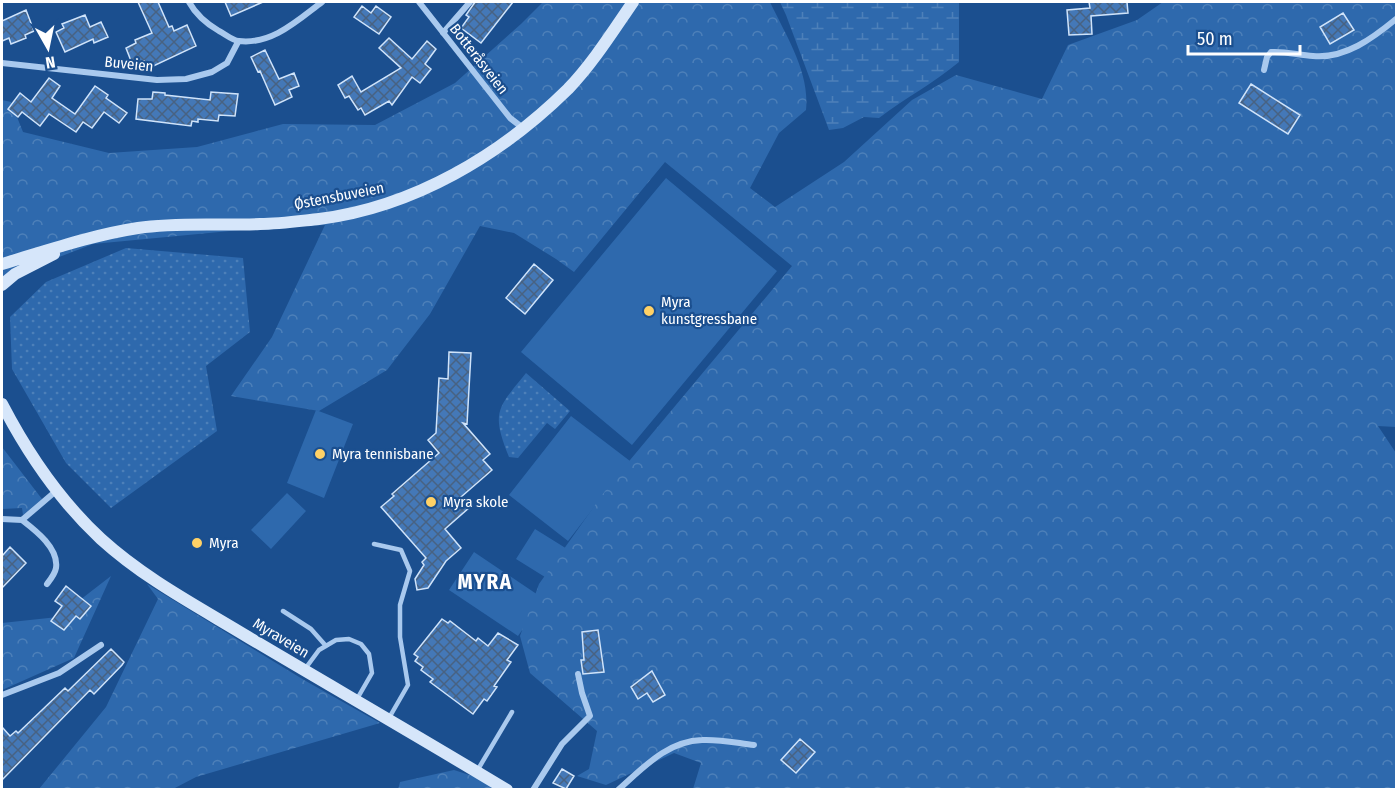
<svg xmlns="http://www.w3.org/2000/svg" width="1398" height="791" font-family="'Fira Sans Condensed',sans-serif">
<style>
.grass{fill:#2e69ad}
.forest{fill:url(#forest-crowns)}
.wetland{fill:url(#wetland-marsh)}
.park{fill:url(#park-dots)}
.building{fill:url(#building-cross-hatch);stroke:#cfe3fa;stroke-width:1.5}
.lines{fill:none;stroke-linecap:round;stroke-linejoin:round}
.lane{stroke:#a9c9ee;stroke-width:4.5}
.street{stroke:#a9c9ee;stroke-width:6}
.secondary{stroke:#d6e6fa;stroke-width:12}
.poi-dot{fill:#ffd166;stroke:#1b4f8f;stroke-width:2}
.labels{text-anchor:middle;stroke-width:4.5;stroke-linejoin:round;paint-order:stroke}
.street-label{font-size:15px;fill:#fff;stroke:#1b4f8f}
.poi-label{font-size:15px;fill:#fff;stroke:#1b4f8f;text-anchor:start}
.district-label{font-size:21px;font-weight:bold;letter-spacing:1.5px;fill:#fff;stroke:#1b4f8f}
</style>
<defs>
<pattern id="forest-crowns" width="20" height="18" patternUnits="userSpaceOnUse" patternTransform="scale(1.5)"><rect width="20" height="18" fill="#2e69ad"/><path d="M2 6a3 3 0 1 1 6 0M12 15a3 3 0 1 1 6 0" fill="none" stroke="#4d80b9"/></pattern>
<pattern id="wetland-marsh" width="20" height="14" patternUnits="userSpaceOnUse" patternTransform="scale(1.5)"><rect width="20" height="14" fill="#2e69ad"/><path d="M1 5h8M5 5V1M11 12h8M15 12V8" fill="none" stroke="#4d80b9"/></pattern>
<pattern id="park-dots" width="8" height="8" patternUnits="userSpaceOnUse" patternTransform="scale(1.5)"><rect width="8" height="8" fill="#2e69ad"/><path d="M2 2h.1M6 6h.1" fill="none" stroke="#4d80b9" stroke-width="1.8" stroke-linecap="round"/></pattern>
<pattern id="building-cross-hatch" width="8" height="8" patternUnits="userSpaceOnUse" patternTransform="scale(1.5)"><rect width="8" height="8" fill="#4478b7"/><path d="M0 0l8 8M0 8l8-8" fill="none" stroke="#486282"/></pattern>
</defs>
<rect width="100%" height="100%" fill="#1b4f8f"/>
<path class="grass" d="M666,178l111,93 -145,174 -111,-93z
M316,410l37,14 -29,74 -37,-15z
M571,416l59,45 -62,80 -59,-46z
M287,493l19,18 -35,38 -20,-19z
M535,529l45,28 -19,30 -45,-28z
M474,552l70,47 -26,37 -69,-46z"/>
<path class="forest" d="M543,2h227c16,34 40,70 36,108l-27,23 -29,55 25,19 69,-45 68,-62 44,-25 86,24 26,-54 69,-25 26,-18h233v425l-18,-1 18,27v336h-703l8,-26 -27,-10 -68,32 -29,-9 12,-7 8,-38 -67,-58 -10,-37 19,-52 71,-100 182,-218 -127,-104 -91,110 -18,-13 -42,-26 -34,-7 -50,88 -43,56 -68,41 -88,-15 41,-59 53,-112 -64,3 -168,16 -91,35v-179l9,2 12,30 86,21 88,-6 86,-23 92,1 80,-42 66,-59z
M2,447l40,52 -19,16 -1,-7 -20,1z
M111,576l-37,82 -72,32v-67l56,-6z
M147,584l157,96 76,43 -184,54 -23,12h-134l67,-82 52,-108z
M454,770l58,19 -114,1 2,-8z"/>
<path class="wetland" d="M780,2h179v60c-25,21 -54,36 -80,56l-15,-1 -21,11 -14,2 -43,-115z"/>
<path class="park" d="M126,248l117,10 7,74 -44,34 11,65 -106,77 -45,-45 -54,-94 -2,-52 36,-35z
M526,373l44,38 -15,18 -8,-6 -29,35 -9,-1c-18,-45 -12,-48 17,-84z"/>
<path class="building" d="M138,2h20l11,25 3,-1 2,5 13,-6 9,21 -49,23 -3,-8 -11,5 -7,-18 10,-5 -1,-3 17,-7z
M225,2h38l-32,14z
M475,2h38l-32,41 -20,-15 8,-11 -3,-2z
M1089,2h38l1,11 -37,3 1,18 -23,1 -2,-25 23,-2z
M362,6l9,7 5,-7 15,11 -12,17 -25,-17z
M26,10l8,21 -9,4 1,3 -15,6 -2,-6 -7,3v-20z
M1343,13l11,17 -24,14 -10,-17z
M85,15l5,12 11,-5 7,15 -14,6 -1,-4 -28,13 -9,-20 8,-4 -2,-4z
M389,38l23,21 15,-18 9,8 -11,15 6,5 -11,14 -8,-6 -20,28 -3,-4 -24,14 -4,-7 -3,2 -9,-14 -4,2 -7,-13 14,-9 9,16 40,-24 -22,-20z
M265,50l14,29 15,-6 5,13 -10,4 3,7 -17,8 -15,-34 -2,1 -7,-15z
M49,78l11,8 -8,12 23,16 20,-28 13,9 -2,3 21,15 -8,10 -15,-11 -12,16 -9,-6 -7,10 -27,-18 -9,12 -18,-14 -4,5 -10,-8 12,-16 11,9z
M1251,84l49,31 -12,19 -49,-31z
M153,92l12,1v2l45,5 1,-8 27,2 -3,22 -16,-1 -1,6 -20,-2v3l-6,-1 -1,5 -55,-7 2,-20h14z
M534,264l19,16 -28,34 -19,-16z
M449,352l22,1 -4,71 -4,-1 27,31 -7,6 9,10 -31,27 9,10 -25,22 16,19 -15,13 -18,27 -11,2 -2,-11 9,-14 -2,-3 4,-4 -45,-51 13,-11 -2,-2 47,-41 -11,-13 8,-7 3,-55 9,1z
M10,547l16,16 -24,25v-32z
M66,586l25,20 -11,13 -4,-3 -12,14 -13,-9 11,-15 -7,-5z
M442,619l6,4 2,-2 26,20 2,-3 10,8 10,-13 20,12 -11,15 4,2 -17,24 3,1 -10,14 -3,-2 -11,15 -43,-32 3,-3 -12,-9 2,-3 -8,-6 3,-4 -4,-3z
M598,630l6,42 -21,2 -2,-14h3l-2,-28z
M111,649l13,13 -2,3 -28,29 -4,-4 -88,90v-53l8,9 6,-5 2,2 47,-45 3,3z
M652,671l13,24 -12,7 -6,-9 -9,6 -7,-12z
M800,739l15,13 -19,21 -15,-13z
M562,769l12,7 -8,13 -13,-6z"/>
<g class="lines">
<path class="lane" d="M374,544l27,6 9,21 -10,34v32l8,48 -19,33
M283,611l28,18 15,17
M305,669l14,-19 17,-10 13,-1 12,5 8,10 3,19 -15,26
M477,771l35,-59"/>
<path class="street" d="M189,2c6,11 18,22 30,29 6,3 14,10 20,10 33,4 59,-21 83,-39
M419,2l91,116 13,10
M443,33l27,-31
M2,63l155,17 29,-1 26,-7 15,-9 11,-21
M1264,70l3,-13 4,-5c15,-1 27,3 42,4 32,3 60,-18 83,-37
M2,519l20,1 34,-29
M22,520c13,10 37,28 34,48 -1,6 -6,12 -9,16
M2,695l57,-22 42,-28
M533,790l29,-46 28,-28 -8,-23 -4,-19
M618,790c25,-22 49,-49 84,-50 17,-1 35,3 52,5"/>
<path class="secondary" d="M2,264c44,-13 90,-29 136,-36 41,-6 81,-2 122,-4 19,0 40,-3 59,-5 95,-12 182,-64 249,-130 25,-26 45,-58 65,-87
M2,285l13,-11 39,-20
M2,404c26,50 57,96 99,135 44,40 96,67 147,98 86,51 173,101 259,153"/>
</g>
<g class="poi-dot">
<circle cx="649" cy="311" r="6"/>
<circle cx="320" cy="454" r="6"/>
<circle cx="431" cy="502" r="6"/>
<circle cx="197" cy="543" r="6"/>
</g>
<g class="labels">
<g class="street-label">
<text transform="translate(479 59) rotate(52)" y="5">Botteråsveien</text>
<text transform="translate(129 64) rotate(6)" y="5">Buveien</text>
<text transform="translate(339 196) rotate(-11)" y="5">Østensbuveien</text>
<text transform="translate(281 638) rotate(31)" y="5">Myraveien</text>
</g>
<g class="poi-label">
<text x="661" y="307">Myra<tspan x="661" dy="17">kunstgressbane</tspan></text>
<text x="332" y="459">Myra tennisbane</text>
<text x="443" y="507">Myra skole</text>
<text x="209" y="548">Myra</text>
</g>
<g class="district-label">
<text x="485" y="589">MYRA</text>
</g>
</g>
<rect width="1398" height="791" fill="none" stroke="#ffffff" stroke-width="6"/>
<g transform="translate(48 48) rotate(171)" stroke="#1b4f8f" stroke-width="4.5" paint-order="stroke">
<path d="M0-4.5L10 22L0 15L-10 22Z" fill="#ffffff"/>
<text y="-9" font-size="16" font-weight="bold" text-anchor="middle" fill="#ffffff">N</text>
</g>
<path d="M1188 45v9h112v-9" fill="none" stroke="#ffffff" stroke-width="3"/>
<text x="1197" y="45" font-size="18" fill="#ffffff" stroke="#1b4f8f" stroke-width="4.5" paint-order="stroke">50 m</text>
</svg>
